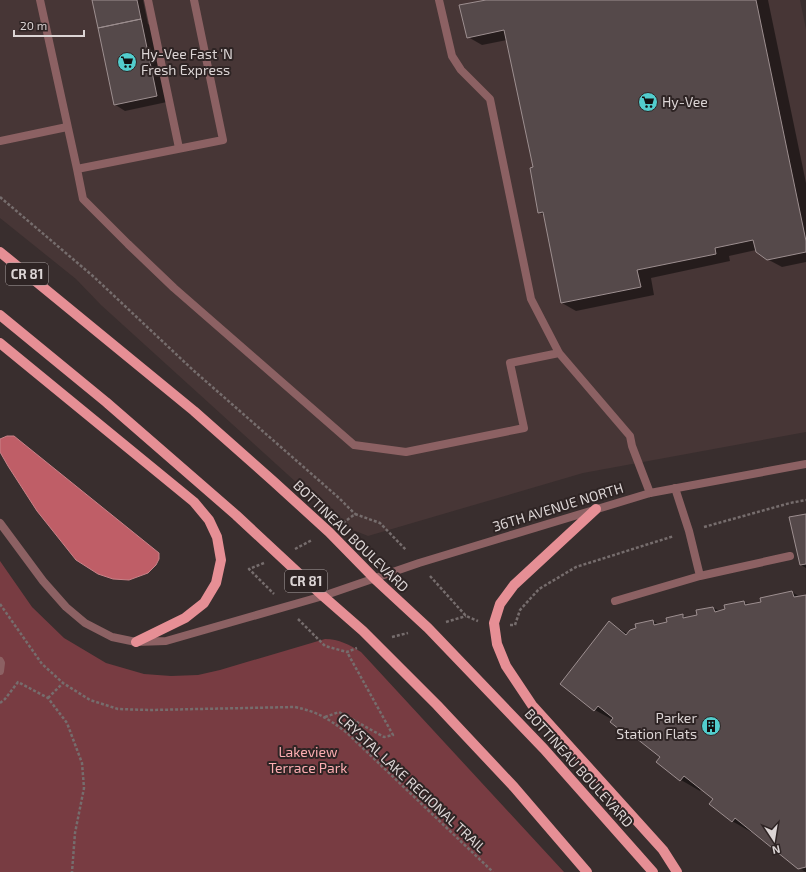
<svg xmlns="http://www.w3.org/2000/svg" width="806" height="872" font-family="'Exo 2',sans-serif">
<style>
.built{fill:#473636}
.green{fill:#783c42}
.water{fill:#bf5e67;stroke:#c88288}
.shadow{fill:#0007}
.building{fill:#55494a;stroke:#9d8f90}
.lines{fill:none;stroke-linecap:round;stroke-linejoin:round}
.path{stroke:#766d6d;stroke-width:2.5;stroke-dasharray:3 2;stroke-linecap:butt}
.service{stroke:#8c6163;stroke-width:8}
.minor{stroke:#8c6163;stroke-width:8}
.tertiary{stroke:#8c6163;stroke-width:8}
.primary{stroke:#e68f95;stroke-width:10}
.labels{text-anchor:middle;stroke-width:4;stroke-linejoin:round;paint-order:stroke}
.shield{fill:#2e2424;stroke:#a8a0a0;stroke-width:1}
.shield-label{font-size:13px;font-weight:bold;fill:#dcd5d5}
.poi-label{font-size:14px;fill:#dcd5d5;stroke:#2e2424;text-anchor:start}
.street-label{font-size:14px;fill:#dcd5d5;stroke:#2e2424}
.park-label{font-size:14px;fill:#fdaeb2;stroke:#2e2424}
</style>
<rect width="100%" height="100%" fill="#392e2e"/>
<path class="built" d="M0,0h800l6,29v403l-223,41 -215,63 -15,-6 -12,-7 -240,-218 -25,-26 -76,-61z"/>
<path class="green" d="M0,561l32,46 32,31 42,25 38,11 27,2 27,-1 22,-5 105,-31c14,0 25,6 36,13l203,220h-564z"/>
<path class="water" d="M7,436h7l145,117v6l-3,6 -8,8 -19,7 -16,-1 -15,-5 -22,-14 -39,-49 -29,-45 -8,-14v-13z"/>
<path class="shadow" d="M93,0h50l5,24 3,2 16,76 -42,9 -11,-7z
M490,0h278l38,183v79l-24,5 -15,-8 -11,-9 -27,6 1,5 -79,17 3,17 -78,16 -14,-8 -17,-87 -6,-4 -5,-44 -27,-128 -25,5 -14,-8z
M806,515v53l-5,-3z
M792,592l8,5 6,-1v276l-7,-4 -47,-37 -1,1 -19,-11 -17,-22 -13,-11 -2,3 -19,-11 -19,-23 -18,-13 -19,-11 -14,-11 2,-2 -18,-10 14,-87 19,11 25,-13 6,4 9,-2 14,-8 5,3 11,-3 -1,-4 16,-3 7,3 24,-9 6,3z"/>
<path class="building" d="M92,0h45l4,19 -43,9z
M486,0h270l50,241v11l-39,8 -11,-8 -3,-12 -38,8 1,6 -79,16 4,17 -80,16 -18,-91 -5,1 -8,-45 3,-1 -29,-137 -37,8 -8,-33z
M141,19l16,77 -43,9 -16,-77z
M806,514v50l-6,1 -11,-48z
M792,591l2,6 12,-2v272l-8,2 -63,-51 -3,4 -23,-18 4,-5 -29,-23 -4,5 -24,-19 4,-5 -33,-26 -3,2 -14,-11 3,-4 -15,-12 -4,5 -34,-27 49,-63 17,14 4,-5 6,-2 -1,-4 18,-4 1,5 13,-3 -1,-4 17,-4v4l14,-3 -1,-5 17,-3 2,5 10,-3 -1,-4 20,-4 1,4 16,-3 -1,-4z"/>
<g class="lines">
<path class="path" d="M0,197l94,80 99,93 146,128 16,16
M343,523l12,-9 25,9 26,27
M704,527l86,-24 16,-3
M295,549l17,-9
M264,563l-15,6 25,25
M430,576l36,40 12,5
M0,604l42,60 21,19 27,17 28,9 32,1 145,-3c23,5 32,11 51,25l147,140
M298,619l27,27 22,6 10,-4
M446,622l20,-6
M510,625h5l5,-15 19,-21 37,-22 98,-31
M392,637l16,-4
M48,698l15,-15
M0,703l5,-4 13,-17 30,16 19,25 15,40 2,25 -9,45 -3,39
M325,717l14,-5 45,25 9,-2 -46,-83"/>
<path class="service" d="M40,0l37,169
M148,0l31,148
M194,0l29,140 -146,29 6,30 45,45 46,44 180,157 52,7 118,-24 -14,-65 49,-10
M439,0l13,56 9,14 29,29 41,200 28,54 71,83 2,10 18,47
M0,141l67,-14
M675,488l14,43 11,45
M615,601l85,-25 90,-20
M0,661l1,2 -1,8"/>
<path class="minor" d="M0,523l43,58 23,26 19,16 27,14 24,5 30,-1 157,-45"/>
<path class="tertiary" d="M323,596l96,-33 231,-70 156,-29"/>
<path class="primary" d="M0,252l194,159 79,70 56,51 46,47 53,49 116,121 109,123
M0,315l106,87 130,113 87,81 40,35 74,74 77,82 73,85
M0,343l194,159 15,18 8,17 4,23 -5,23 -12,20 -19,15 -49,24
M596,509l-82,76 -14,19 -6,19 3,21 9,22 26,39 131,145 14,22"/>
</g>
<defs>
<symbol id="supermarket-disc" viewBox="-11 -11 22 22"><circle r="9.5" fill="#52cdcd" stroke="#2e2424"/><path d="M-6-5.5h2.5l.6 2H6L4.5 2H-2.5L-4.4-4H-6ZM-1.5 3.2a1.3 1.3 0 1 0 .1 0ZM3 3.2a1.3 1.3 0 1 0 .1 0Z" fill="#111"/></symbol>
<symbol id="building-disc" viewBox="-11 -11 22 22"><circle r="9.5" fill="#52cdcd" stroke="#2e2424"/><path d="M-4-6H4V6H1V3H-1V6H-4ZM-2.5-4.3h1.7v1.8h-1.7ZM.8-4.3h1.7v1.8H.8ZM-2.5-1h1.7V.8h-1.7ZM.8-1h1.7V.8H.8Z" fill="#111"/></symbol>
</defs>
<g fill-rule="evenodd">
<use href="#supermarket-disc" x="116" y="51" width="22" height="22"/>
<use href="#supermarket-disc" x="637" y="91" width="22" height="22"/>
<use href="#building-disc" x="700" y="715" width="22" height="22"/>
</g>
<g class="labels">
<g class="shield">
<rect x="6" y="263" width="42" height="22" rx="3"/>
<rect x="285" y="570" width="42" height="22" rx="3"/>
</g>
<g class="shield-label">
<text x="27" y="279">CR 81</text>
<text x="306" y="586">CR 81</text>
</g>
<g class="poi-label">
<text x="141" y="59">Hy-Vee Fast 'N<tspan x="141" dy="16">Fresh Express</tspan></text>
<text x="662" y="107">Hy-Vee</text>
<text x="697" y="723" text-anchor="end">Parker<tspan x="697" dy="16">Station Flats</tspan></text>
</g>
<g class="street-label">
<text transform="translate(558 507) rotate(-17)" y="5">36TH AVENUE NORTH</text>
<text transform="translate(351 536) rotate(44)" y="5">BOTTINEAU BOULEVARD</text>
<text transform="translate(579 768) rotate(48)" y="5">BOTTINEAU BOULEVARD</text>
<text transform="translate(412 783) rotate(43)" y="5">CRYSTAL LAKE REGIONAL TRAIL</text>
</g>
<g class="park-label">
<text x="308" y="757">Lakeview<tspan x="308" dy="16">Terrace Park</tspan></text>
</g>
</g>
<g transform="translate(774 840) rotate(168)" stroke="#2e2424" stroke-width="3" paint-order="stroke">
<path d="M0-3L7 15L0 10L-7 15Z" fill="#dcd5d5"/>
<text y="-6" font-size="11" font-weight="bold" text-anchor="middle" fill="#dcd5d5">N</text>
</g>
<path d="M14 30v6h70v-6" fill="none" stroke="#dcd5d5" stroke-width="2"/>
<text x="20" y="30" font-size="12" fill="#dcd5d5" stroke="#2e2424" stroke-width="3" paint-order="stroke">20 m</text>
</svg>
